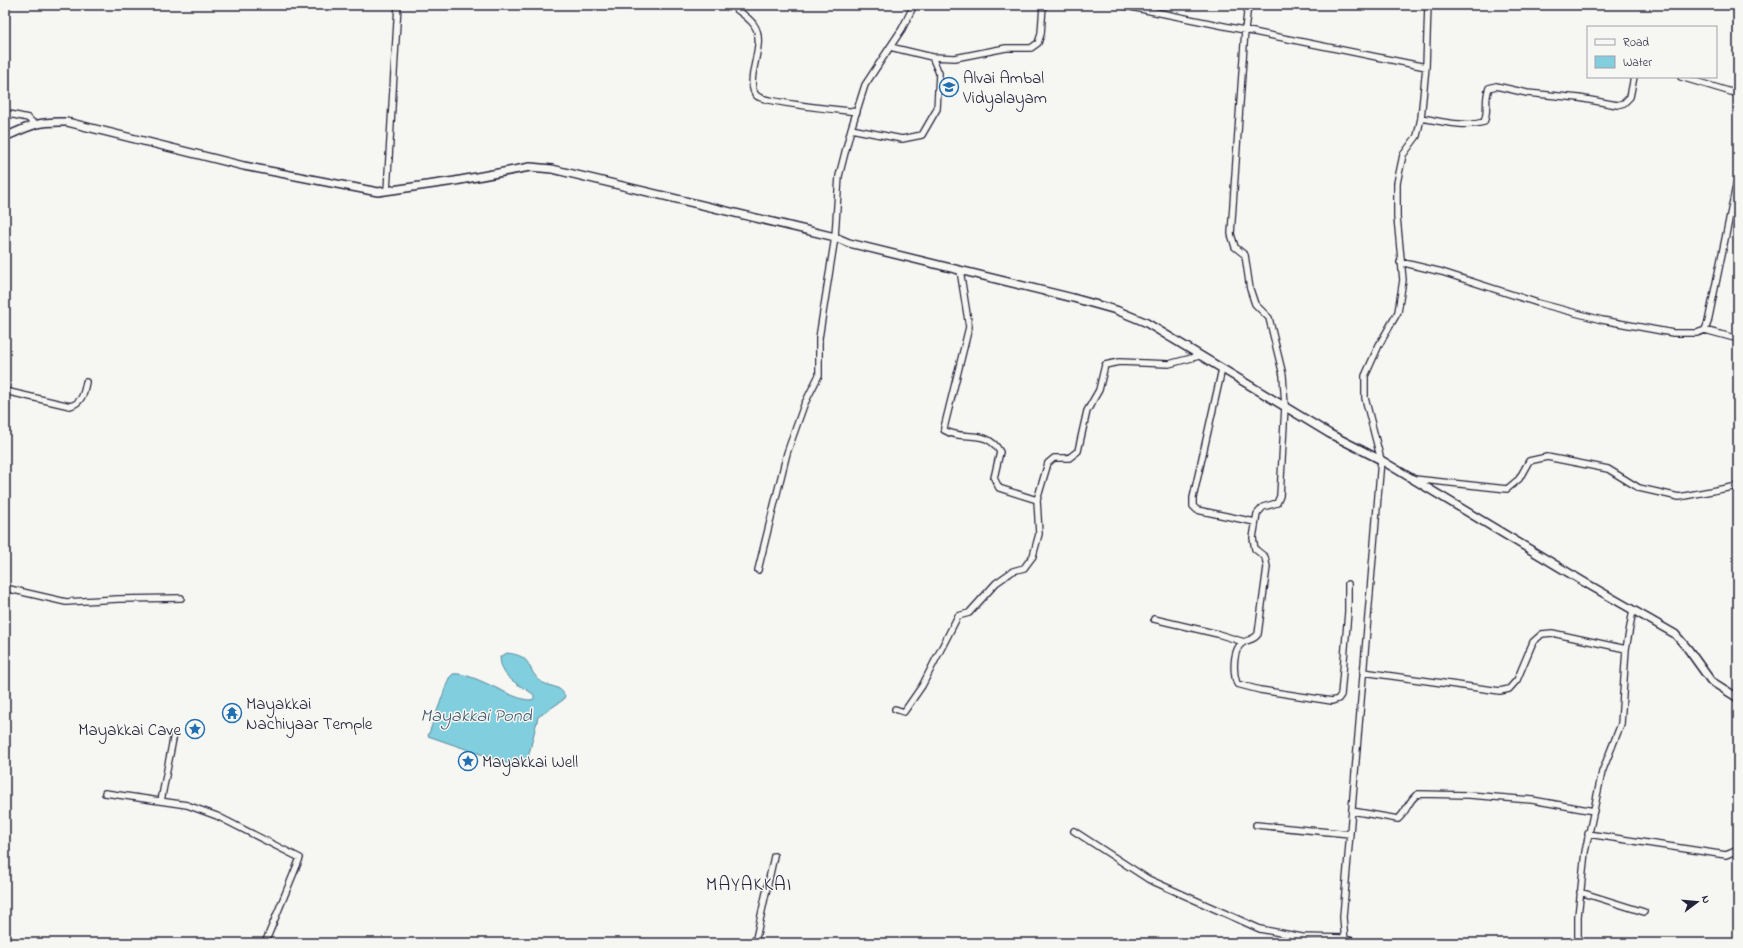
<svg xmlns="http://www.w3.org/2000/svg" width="1743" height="948" font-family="'Indie Flower',sans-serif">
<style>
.water{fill:#80cede;stroke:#5a899d}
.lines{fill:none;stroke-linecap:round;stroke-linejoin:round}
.minor-casing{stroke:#22223b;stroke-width:8}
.tertiary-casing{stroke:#22223b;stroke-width:10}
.minor{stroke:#f6f6f2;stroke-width:5.5}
.tertiary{stroke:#f6f6f2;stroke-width:7}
.labels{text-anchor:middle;stroke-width:3;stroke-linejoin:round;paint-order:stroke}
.poi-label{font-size:17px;fill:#22223b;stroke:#f6f6f2;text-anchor:start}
.water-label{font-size:18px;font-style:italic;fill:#3e566c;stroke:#f6f6f2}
.quarter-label{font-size:19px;letter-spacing:1px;fill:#22223b;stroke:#f6f6f2}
</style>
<rect width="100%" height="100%" fill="#f6f6f2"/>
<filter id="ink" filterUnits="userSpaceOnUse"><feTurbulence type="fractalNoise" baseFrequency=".025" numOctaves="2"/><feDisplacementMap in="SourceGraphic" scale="8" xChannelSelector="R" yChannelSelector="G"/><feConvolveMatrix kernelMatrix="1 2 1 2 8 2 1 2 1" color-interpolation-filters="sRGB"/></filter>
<g filter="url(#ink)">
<path class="water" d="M507,653c26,3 18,13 32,27 9,8 21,4 26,16l-2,4 -25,17 -10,41 -7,10 -93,-32 21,-58 4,-4c21,-3 67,32 81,25v-4c-15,-12 -33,-15 -34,-38z"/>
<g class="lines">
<defs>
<path id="minor" d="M731,5c7,6 18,12 23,20 14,19 -12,56 3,71 9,7 84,14 100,16
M1121,5l305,62
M1248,5l-3,25 -14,204 4,13 10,8 5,34 5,15 14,14 14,57 2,31 -5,90 -3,7 -14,4 -6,7 -4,24 2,11 10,8 2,10 -9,67c-4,6 -8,5 -14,8 -12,6 -11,31 -7,42l23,6 72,11 6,-2 3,-4 7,-83v-28
M890,47l12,-18 12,-24
M1681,77l57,17
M5,113l23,5 6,6
M1421,118c20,3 43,10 63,4 5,-11 0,-23 5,-34l7,-2 31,7 52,5 38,7 7,-2 6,-6 4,-20
M851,129l51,10 20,-4 15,-26 2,-36 -7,-16
M387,191l11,-186
M1400,262l42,10 96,31 64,17 71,13h24l8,-3 3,-8 30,-146
M960,270l9,57 -25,101v2c19,12 42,-3 56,22l-6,26 5,10 38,12
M1705,330l33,9
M1222,369l-29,129v8l4,4 58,12
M5,391l65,15c12,-3 14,-13 16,-24
M1414,479l93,10 12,-10 10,-18 18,-4 61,12 31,19 40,9 59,-11
M758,570l29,-117 17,-48 15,-30v-37l16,-101 4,-61 12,-47 14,-44 25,-38 42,10 23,1 51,-10h25l7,-5 3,-9 2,-29
M5,588l61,14 52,-3 63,-1
M1154,619l64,15 26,8
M1363,672l137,19 9,-2 8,-9 16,-38 9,-8 10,-1 74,16
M895,709l9,3 18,-26 36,-70 11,-3 27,-30 17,-12 11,-3 9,-12 6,-22 -2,-34 11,-37 6,-5h15l9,-7 9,-40 12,-21 6,-25 14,-3 50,2 30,-8
M105,793l82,12 30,11 83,42 -35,85
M161,801l13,-67
M1352,811l46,8c9,-7 10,-19 20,-25l51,1 63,5 62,11
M1256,825l94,9
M1074,831l74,48 112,50 42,8 42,1 13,5
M1588,834l138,21 12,-5
M1580,892l64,20
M755,943l19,-87
M1345,943l-2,-26 38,-457 -16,-62v-22l14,-31 19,-33 5,-32 -6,-63v-34l6,-28 14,-19 4,-18 5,-51 2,-62
M1578,943v-27l7,-64 17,-80 19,-48 5,-75 7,-39"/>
<path id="tertiary" d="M5,137c26,-12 33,-16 62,-15l177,44 134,26 77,-11 75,-14 22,2 283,68 14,6 224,55 43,12 29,12 185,112 51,26 203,122 91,52 13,15 23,32 27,17"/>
</defs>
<use href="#minor" class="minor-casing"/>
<use href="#tertiary" class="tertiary-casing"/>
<use href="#minor" class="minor"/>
<use href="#tertiary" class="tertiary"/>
</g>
</g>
<defs>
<symbol id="school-ring" viewBox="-11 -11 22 22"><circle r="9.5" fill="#f6f6f2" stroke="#1f6fb2" stroke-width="1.5"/><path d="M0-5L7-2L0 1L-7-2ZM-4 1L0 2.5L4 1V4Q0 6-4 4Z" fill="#1f6fb2"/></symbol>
<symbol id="temple-ring" viewBox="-11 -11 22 22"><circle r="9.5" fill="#f6f6f2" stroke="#1f6fb2" stroke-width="1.5"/><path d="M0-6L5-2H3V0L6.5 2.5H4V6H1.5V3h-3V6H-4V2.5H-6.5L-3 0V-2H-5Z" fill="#1f6fb2"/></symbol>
<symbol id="sight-ring" viewBox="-11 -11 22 22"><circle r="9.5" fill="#f6f6f2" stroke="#1f6fb2" stroke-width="1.5"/><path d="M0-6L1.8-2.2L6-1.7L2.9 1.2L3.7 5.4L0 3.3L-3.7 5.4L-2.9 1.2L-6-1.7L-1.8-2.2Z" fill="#1f6fb2"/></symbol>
</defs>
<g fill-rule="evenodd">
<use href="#school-ring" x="938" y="76" width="22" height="22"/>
<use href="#temple-ring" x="221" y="702" width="22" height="22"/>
<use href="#sight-ring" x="184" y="718" width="22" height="22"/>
<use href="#sight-ring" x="457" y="750" width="22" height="22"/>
</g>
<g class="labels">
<g class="poi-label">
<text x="963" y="83">Alvai Ambal<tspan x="963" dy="20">Vidyalayam</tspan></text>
<text x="246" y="709">Mayakkai<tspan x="246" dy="20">Nachiyaar Temple</tspan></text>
<text x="181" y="735" text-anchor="end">Mayakkai Cave</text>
<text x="482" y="767">Mayakkai Well</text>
</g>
<g class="water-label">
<text x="476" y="721">Mayakkai Pond</text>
</g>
<g class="quarter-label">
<text x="749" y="890">MAYAKKAI</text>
</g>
</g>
<rect width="1743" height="948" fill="none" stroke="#f6f6f2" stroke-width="20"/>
<rect x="10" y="10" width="1723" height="928" fill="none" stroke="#22223b" stroke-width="1.5" filter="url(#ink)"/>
<rect x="1587" y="26" width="130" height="52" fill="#f6f6f2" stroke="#a1a1a9"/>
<rect x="1595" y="39" width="20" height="6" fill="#f6f6f2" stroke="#a1a1a9"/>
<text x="1623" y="46" font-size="12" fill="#22223b">Road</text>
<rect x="1595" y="56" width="20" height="12" fill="#80cede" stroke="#a1a1a9"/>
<text x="1623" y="66" font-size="12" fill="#22223b">Water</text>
<g transform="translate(1697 902) rotate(74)" stroke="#f6f6f2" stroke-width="3" paint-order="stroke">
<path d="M0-3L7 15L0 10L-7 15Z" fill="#22223b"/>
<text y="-6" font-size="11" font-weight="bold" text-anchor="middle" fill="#22223b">N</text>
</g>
</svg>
